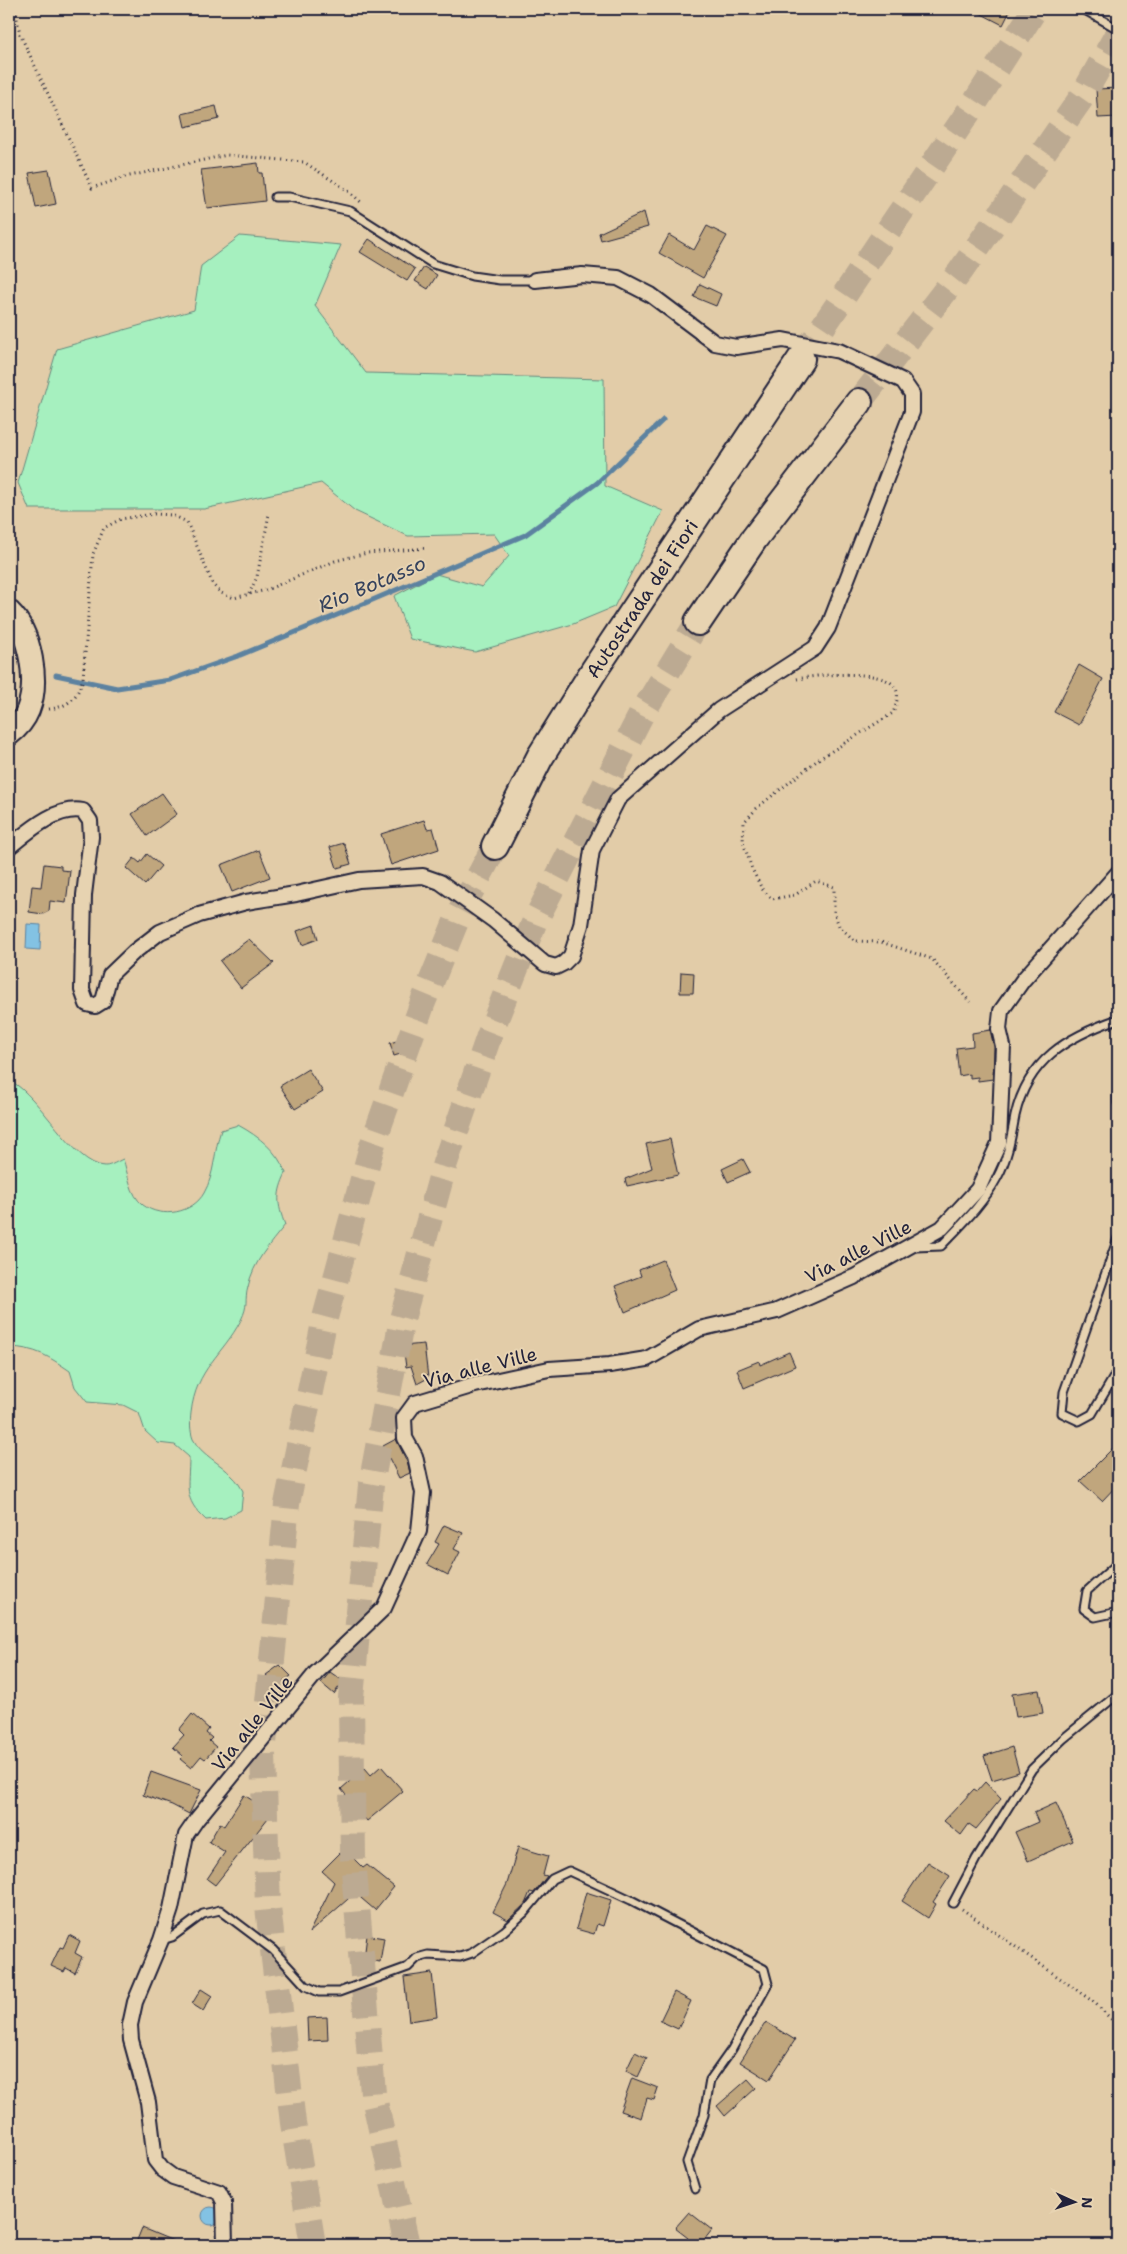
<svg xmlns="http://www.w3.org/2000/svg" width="1127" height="2254" font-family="'Shantell Sans',sans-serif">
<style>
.green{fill:#a6f0bf;stroke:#64897d}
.water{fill:#83c2e3;stroke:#5c82a0}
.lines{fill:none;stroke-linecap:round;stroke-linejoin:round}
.stream{stroke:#5c82a0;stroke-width:5}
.building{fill:#c0a67d;stroke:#22223b}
.motorway-tunnel{stroke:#bcaa92;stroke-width:26;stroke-dasharray:26 13;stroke-linecap:butt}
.service-casing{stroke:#22223b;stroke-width:11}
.minor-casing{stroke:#22223b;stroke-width:18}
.primary-casing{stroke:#22223b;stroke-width:26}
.motorway-casing{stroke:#22223b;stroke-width:30}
.path{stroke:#22223b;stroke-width:3;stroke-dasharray:1 4;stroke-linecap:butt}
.service{stroke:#e7d3b1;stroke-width:7}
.minor{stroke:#e7d3b1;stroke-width:14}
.primary{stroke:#e7d3b1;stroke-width:22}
.motorway{stroke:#e7d3b1;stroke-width:26}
.labels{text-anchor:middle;stroke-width:4;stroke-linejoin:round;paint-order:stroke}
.street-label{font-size:19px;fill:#22223b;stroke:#e7d3b1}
.water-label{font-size:20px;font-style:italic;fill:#35425d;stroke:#e7d3b1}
</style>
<rect width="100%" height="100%" fill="#e2cca8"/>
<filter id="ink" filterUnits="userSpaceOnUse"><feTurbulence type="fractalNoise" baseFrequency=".02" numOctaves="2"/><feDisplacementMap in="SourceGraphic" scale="10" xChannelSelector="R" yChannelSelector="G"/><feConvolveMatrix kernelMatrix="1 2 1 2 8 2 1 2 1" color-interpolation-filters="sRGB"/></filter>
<g filter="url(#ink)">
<path class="green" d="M240,236l101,9 -26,61 51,67 238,6 1,107 58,25 -49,96 -41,17 -98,28 -65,-13 -16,-43 42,-22 46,13 27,-31 -15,-22 -86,2 -53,-25 -34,-28 -117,26h-175l-11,-26 39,-134 137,-39 7,-44z
M9,1080c32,16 64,85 96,86 6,0 13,-5 18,-7 5,14 7,36 20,46 19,14 50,8 61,-12 11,-19 10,-43 17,-63l17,-5c22,12 39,26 48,48 -10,21 -9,30 -1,52 -15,19 -32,37 -37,62 -4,14 1,17 -7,33 -18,35 -45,48 -50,93 -1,8 -1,18 2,26 8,16 28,24 39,37 5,4 8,10 11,15l-2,19 -16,8 -19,2c-24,-22 -17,-33 -17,-63l-14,-12 -17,-2 -13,-12 -6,-18 -16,-8 -36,-3 -12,-15 -5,-16c-22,-15 -34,-23 -61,-24z"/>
<path class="water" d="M27,924l14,1 -1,25 -14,-1z
M202 2216a9 9 0 1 1 18 0a9 9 0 1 1-18 0Z"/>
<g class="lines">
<path class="stream" d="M56,675l61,13 53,-8 68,-24 104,-43 183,-78 72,-52 66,-63"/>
</g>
<path class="building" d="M972,9h39l-8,16z
M1118,88v29l-20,1 -2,-29z
M216,106l3,13 -34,8 -3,-13z
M258,163l1,10h3l3,28 -58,7 -6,-38z
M49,170l7,34 -20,4 -7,-35z
M644,212l4,15 -47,13 -2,-7z
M707,226l20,10 -24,42 -44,-25 10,-18 25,15z
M369,239l46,30 -8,12 -47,-29z
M424,267l13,8 -9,14 -13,-8z
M700,284l21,10 -5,12 -22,-9z
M1079,665l24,14 -24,46 -25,-13z
M162,793l15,21 -30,22 -15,-22z
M424,820l3,9 6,-1 6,21 -48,16 -10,-31z
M344,843l7,21 -14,4 -7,-21z
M259,850l11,27 -38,15 -11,-27z
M147,854l14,12 -16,19 -19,-17 8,-10 6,5z
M44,864l17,2v4l9,1 -4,32 -16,-2 -1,10 -6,3 -14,-2 3,-26 9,1z
M314,925l4,14 -16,6 -5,-14z
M249,939l25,24 -33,25 -21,-27z
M681,972l13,1 -1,20h-13z
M990,1030l4,17 -1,32 -15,2v-4l-8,1v-4l-11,2 -3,-28 17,-2 -1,-13z
M413,1036l4,13 -23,7 -4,-13z
M308,1069l15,23 -28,17 -15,-23z
M670,1139l8,36 -51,11 -2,-7 27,-11 -6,-24z
M743,1159l7,13 -22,10 -6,-13z
M663,1260l12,30 -50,22 -10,-26 26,-10 -2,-6z
M424,1344l4,34 -11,6 -6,-18 -5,1 -3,-21z
M789,1352l6,14 -51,22 -7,-18 22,-9 1,4z
M396,1439l12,25 2,9 -11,5 -16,-32z
M1118,1443v41l-16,17 -22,-20z
M444,1525l19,8 -9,16 6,3 -12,23 -21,-11 12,-20 -4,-2z
M280,1665l11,11 -15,10 -10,-11z
M330,1672l13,9 -9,13 -13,-11z
M1039,1690l4,23 -27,4 -4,-23z
M192,1714l17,15 -3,4 6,5 -3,3 7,6 -11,12 -4,-3 -10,12 -11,-9 3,-3 -10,-9 11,-12 -5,-5z
M1012,1747l7,25 -27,8 -8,-24z
M381,1766l22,25 -36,30 -26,-32 24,-21 6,7z
M151,1772l50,18 -12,24 -17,-9 -29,-10z
M985,1782l16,17 -25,30 -7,-5 -8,11 -17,-14 30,-32 3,2z
M244,1795l28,18 -57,72 -8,-6 18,-27 -16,-10 11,-19 4,3z
M1056,1803l17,38 -45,20 -13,-29 23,-10 -4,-9z
M518,1847l30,9 -5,19 4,1 -13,17 -4,-1 -5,12 -17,16 -15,-8 14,-28z
M344,1849l19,19 4,-3 27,22 -19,23 -20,-17 -46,40 25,-51 -12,-11z
M928,1862l22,14 -17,26 3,2 -8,14 -26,-17z
M586,1892l25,8 -8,26 -6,-2 -3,10 -18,-5z
M69,1935l11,6 -5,12 7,4 -7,16 -9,-5 -2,4 -13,-6 9,-19 3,1z
M367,1935l17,3 -4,24 -16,-3z
M432,1973l5,44 -28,4 -5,-44z
M201,1989l11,7 -9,15 -11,-7z
M674,1992l17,9 -13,28 -18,-8z
M327,2017l1,23 -20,1 -1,-23z
M766,2022l29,18 -26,40 -29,-18z
M635,2052l12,6 -9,19 -12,-6z
M632,2078l26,10 -4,12 -7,-2 -6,20 -21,-7z
M748,2079l8,9 -31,28 -8,-10z
M689,2212l23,18 -12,15h-18l6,-7 -13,-10z
M142,2228l41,17h-48z"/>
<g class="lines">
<path class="motorway-tunnel" d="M801,359l173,-255 61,-95
M859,402l101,-130 122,-175 36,-64
M313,2245l-20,-122 -25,-216 -5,-153 24,-250 38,-186 47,-172 51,-144 36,-88 36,-68
M407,2245l-34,-152 -20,-234 -2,-162 20,-212 31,-166 43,-156 44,-127 45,-113 107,-208 57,-93"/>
<defs>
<path id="service" d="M1083,9l35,20
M275,197h14l61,14 83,53 39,12 28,4h35
M1118,1094v9
M1118,1238l-54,154 -2,21 17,8 13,-7 26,-44
M915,1247l26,-1c21,-22 42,-42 56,-68 11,-20 14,-40 18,-62 13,-57 52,-79 103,-97
M1118,1563l-31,28 -3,18 11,8 23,-5
M953,1903l23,-44 56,-90 31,-30 55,-45
M162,1940l10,-3 31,-23 17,-4 53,40 33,36 13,6h20l69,-25 9,-9 11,-3 32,2 12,-4 32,-22 20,-18 28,-34 17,-8 62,29 133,69 4,15 -36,65 -22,31 -6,35 -17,47 8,27"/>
<path id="minor" d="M9,847c20,-16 47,-41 74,-36l7,10 1,16 -7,58 -2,95 5,14 8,2 8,-5 7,-26 24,-23 26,-20 39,-17 47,-13 50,-8 63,-14 64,-4 17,6 53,38 52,44 11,3 8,-4 7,-7 10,-31 11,-75 26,-51 101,-89 96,-62 13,-20 84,-216v-18l-9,-13 -64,-30 -56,-11 -47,7 -21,-4 -64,-48 -33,-17 -36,-3 -47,5
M225,2245l-1,-43 -5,-10 -46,-15 -11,-8 -7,-9 -7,-58 -17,-62 -1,-15 5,-23 26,-62 10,-31 15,-74 11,-16 119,-146 68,-65 35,-77 4,-38 -8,-37 -10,-18 -1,-20 11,-15 60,-18 74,-16 61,-4 37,-6 52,-30 78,-18 77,-34 88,-49 36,-39 21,-46 4,-97 -4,-17 2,-18 22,-31 95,-107"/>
<path id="primary" d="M9,612c22,21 30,70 19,98 -4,10 -11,18 -19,24"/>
<g id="motorway">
<path d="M698,622l56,-83 105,-137"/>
<path id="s1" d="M495,846l45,-89 55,-88 206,-310"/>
</g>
</defs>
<use href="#service" class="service-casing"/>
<use href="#minor" class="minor-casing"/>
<use href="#primary" class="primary-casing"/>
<use href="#motorway" class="motorway-casing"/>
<path class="path" d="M15,9l5,25 72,154 33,-11 102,-22 77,7 46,30 13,12
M249,594l8,-17 12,-63
M797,679c19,-4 86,-11 98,8 5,8 1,18 -2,26l-74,46 -61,48 -14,15 -1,20 9,27 10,20 10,10 23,-4 21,-14 18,6v25l5,14 16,15 26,1 51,17 38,43
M49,709c20,-2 29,-12 34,-31l10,-124 11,-26 17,-9 33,-5 18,1 15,7 26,63 8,8 13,5 32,-8 69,-29 32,-8 60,-5
M962,1909l133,94 23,23"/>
<use href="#service" class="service"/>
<use href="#minor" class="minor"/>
<use href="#primary" class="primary"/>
<use href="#motorway" class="motorway"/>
</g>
</g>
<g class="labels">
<g class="street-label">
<text dy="7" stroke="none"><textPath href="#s1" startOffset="288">Autostrada dei Fiori</textPath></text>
<text transform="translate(858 1251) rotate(-27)" y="7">Via alle Ville</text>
<text transform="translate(480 1367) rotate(-14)" y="7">Via alle Ville</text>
<text transform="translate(252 1723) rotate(-51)" y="7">Via alle Ville</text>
</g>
<g class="water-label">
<text transform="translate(372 584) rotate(-23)" y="7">Rio Botasso</text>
</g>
</g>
<rect width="1127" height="2254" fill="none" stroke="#e7d3b1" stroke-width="30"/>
<rect x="15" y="15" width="1097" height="2224" fill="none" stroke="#22223b" stroke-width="2" filter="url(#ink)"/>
<g transform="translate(1074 2202) rotate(93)" stroke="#e7d3b1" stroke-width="4" paint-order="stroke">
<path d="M0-4L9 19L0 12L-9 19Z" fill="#22223b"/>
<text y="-8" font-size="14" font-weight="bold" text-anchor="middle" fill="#22223b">N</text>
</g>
</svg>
